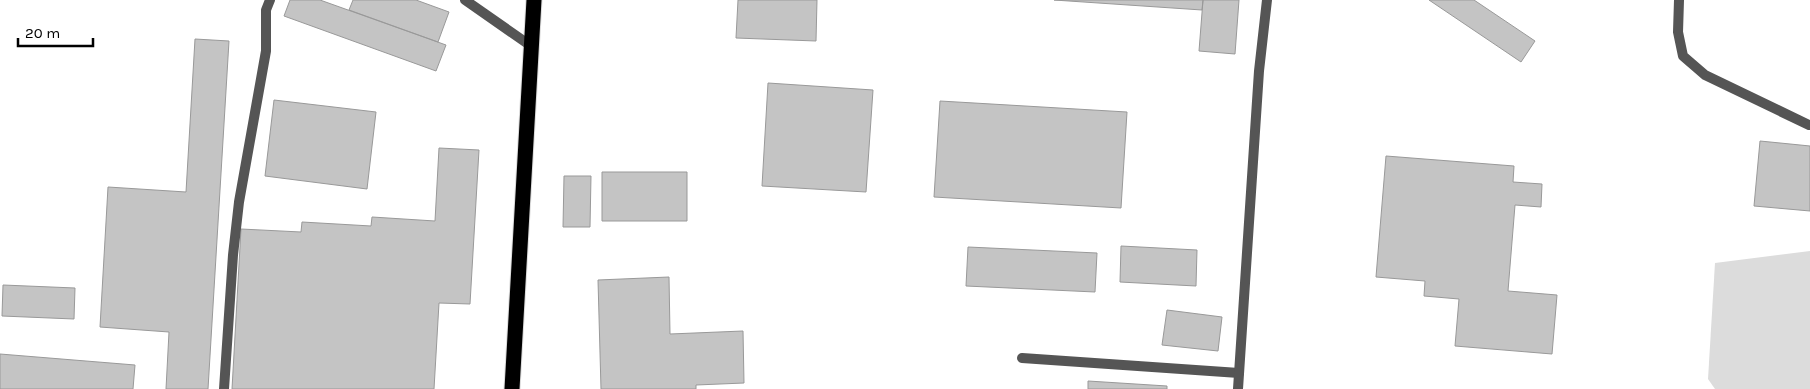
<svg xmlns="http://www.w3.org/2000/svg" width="1810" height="389" font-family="Karla,sans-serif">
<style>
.green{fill:#dcdcdc}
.building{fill:#c4c4c4;stroke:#999}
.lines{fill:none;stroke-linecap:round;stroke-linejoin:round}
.highway-casing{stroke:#dbdbdb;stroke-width:17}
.lane{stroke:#555;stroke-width:10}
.street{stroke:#555;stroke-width:10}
.highway{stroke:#000;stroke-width:15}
</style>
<rect width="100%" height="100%" fill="#fff"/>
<path class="green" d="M1810,251v138h-95l-7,-10 7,-116z"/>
<path class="building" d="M290,0h30l126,45 -10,26 -152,-55z
M353,0h63l33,12 -11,30 -89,-32z
M738,0h79l-1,41 -80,-3z
M1054,0h149l-1,10z
M1203,0h36l-4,54 -36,-3z
M1429,0h45l61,41 -14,21z
M195,39l34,2 -21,348h-42l3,-57 -69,-5 8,-140 78,5z
M768,83l105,7 -7,102 -104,-6z
M274,100l102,12 -9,77 -102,-13z
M940,101l187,11 -6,96 -187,-11z
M1760,141l50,5v65l-56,-5z
M439,148l40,2 -9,154 -31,-1 -5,86h-202l9,-160 60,3 1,-10 69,4 1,-9 63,4z
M1386,156l128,10 -1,16 29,2 -1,23 -26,-2 -7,86 49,4 -5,59 -97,-8 4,-47 -35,-3 1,-15 -49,-4z
M602,172h85v49h-85z
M564,176h27l-1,51h-27z
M1121,246l76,4 -1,36 -76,-4z
M968,247l129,6 -2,39 -129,-6z
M669,277l1,57 73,-3 1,52 -48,2v4h-95l-3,-109z
M3,285l72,3 -1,31 -72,-3z
M1167,310l55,7 -4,34 -56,-6z
M0,354l135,11 -2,24h-133z
M1088,381l79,5v3h-79z"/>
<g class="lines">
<defs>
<path id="highway" d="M512,389l22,-389"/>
</defs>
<use href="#highway" class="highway-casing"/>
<path class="lane" d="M465,0l66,46
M1679,0l-1,32 5,24 22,19 104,50
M1022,358l217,15
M224,389l9,-134 6,-53 27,-151v-41l4,-10"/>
<path class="street" d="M1238,389l21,-318 8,-71"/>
<use href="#highway" class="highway"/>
</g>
<path d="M18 38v8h75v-8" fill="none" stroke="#000000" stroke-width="2.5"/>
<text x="25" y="38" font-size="15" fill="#000000" stroke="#ffffff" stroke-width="4" paint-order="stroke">20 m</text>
</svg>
